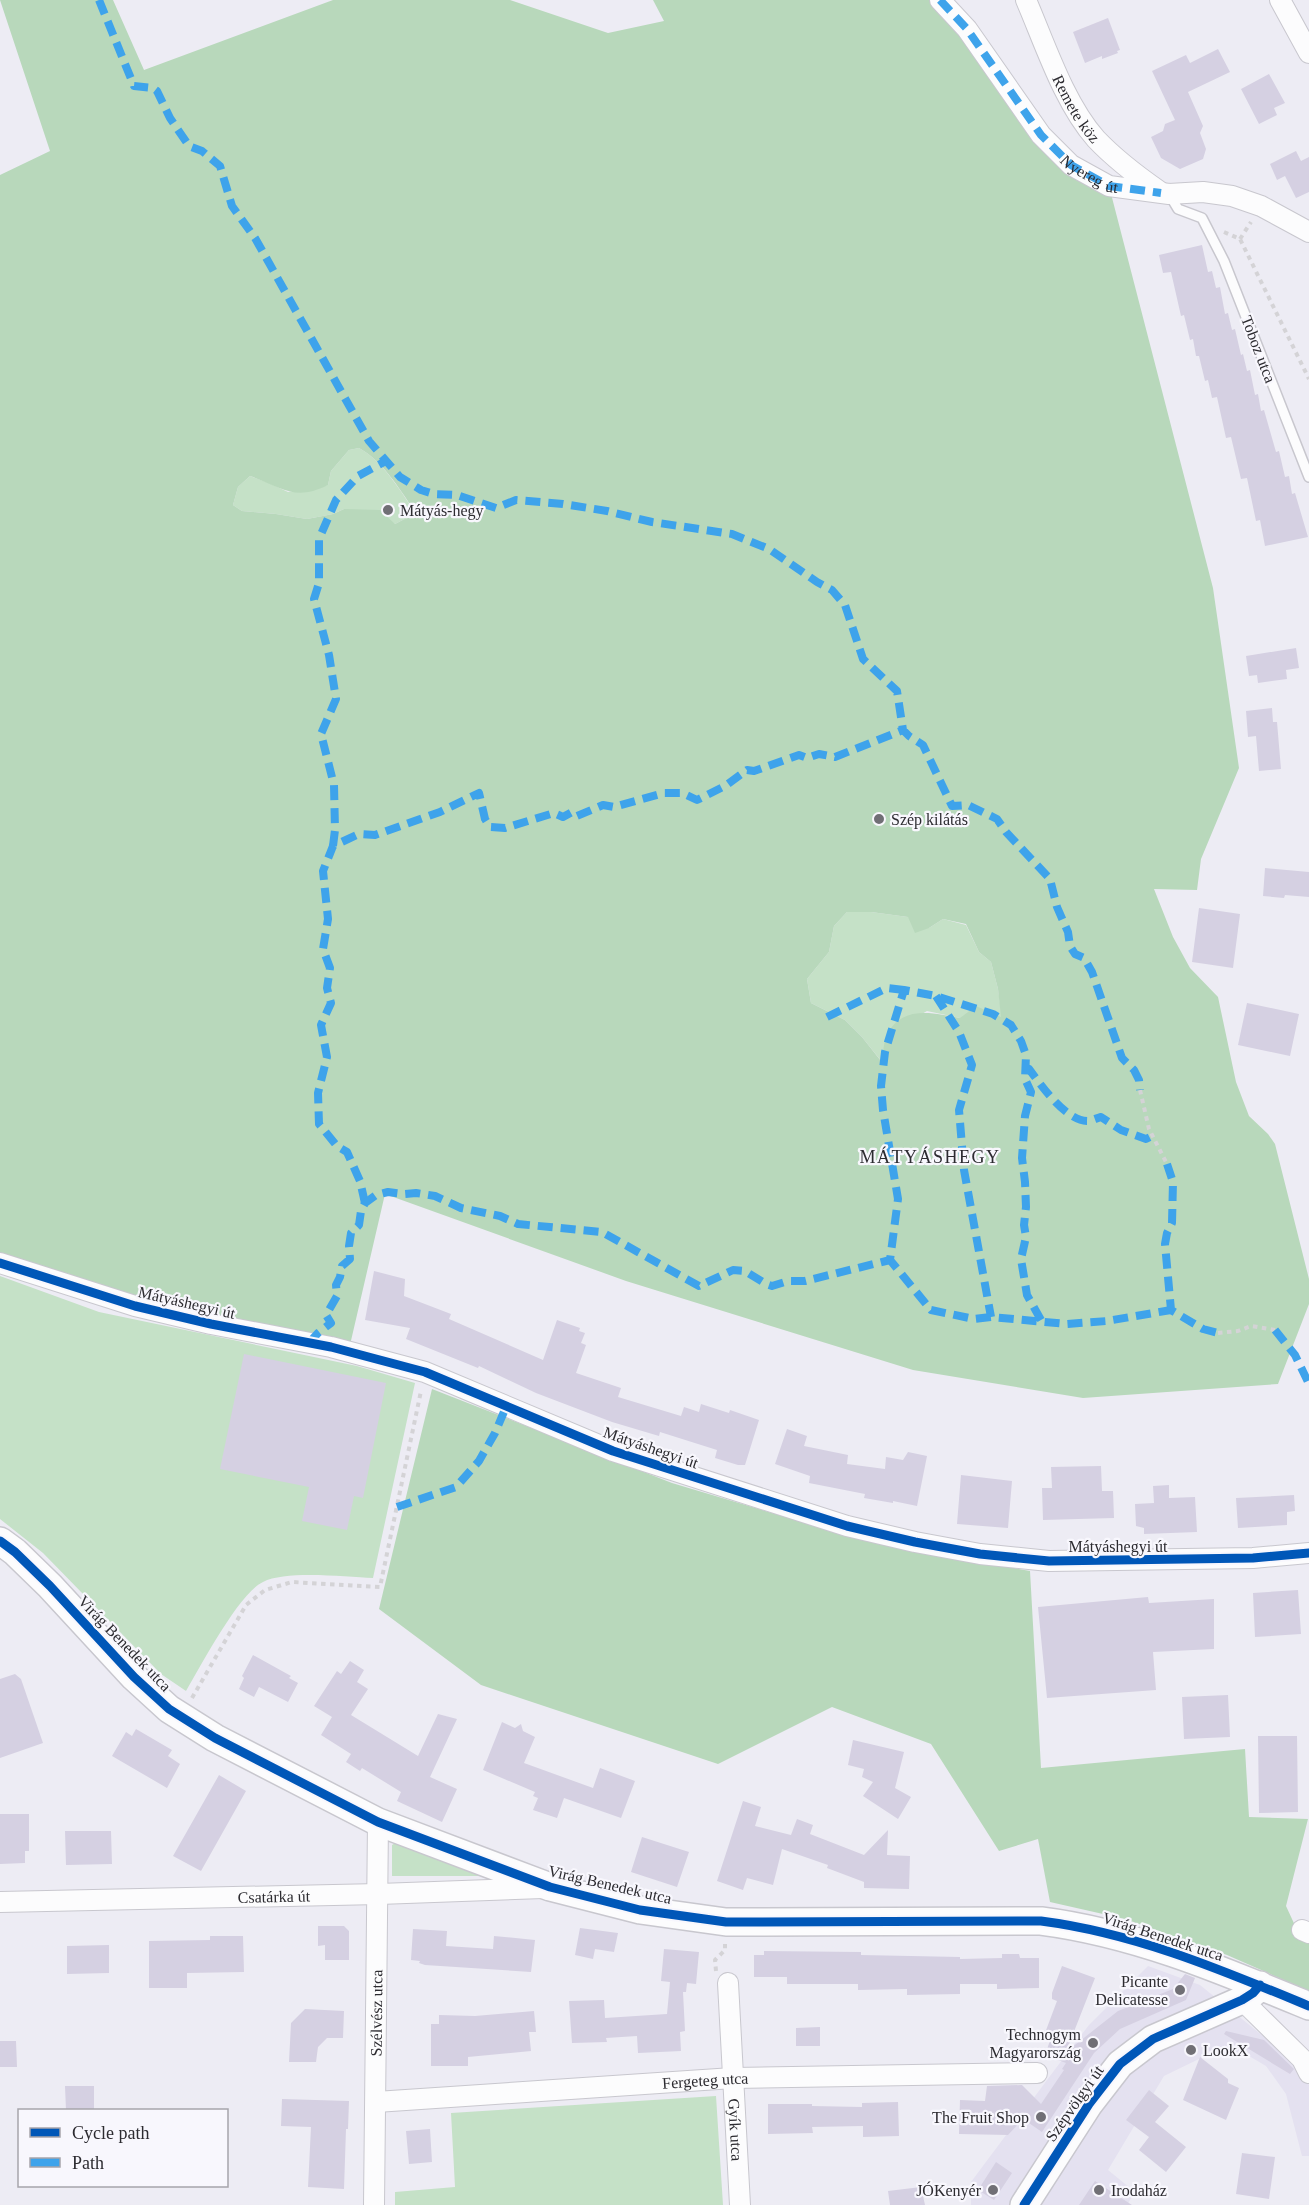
<svg xmlns="http://www.w3.org/2000/svg" width="1309" height="2205" font-family="'Times New Roman',serif">
<style>
.built{fill:#e4e1f0}
.green{fill:#c5e1c7}
.forest{fill:#b8d8bb;fill-rule:evenodd}
.building{fill:#d5d0e2}
.lines{fill:none;stroke-linecap:round;stroke-linejoin:round}
.lane-casing{stroke:#c8c7ce;stroke-width:12}
.street-casing{stroke:#c8c7ce;stroke-width:22}
.secondary-casing{stroke:#c8c7ce;stroke-width:30}
.path{stroke:#d4d3d6;stroke-width:4;stroke-dasharray:4.5 4.5;stroke-linecap:butt}
.lane{stroke:#fcfcfd;stroke-width:9}
.street{stroke:#fcfcfd;stroke-width:20}
.secondary{stroke:#fcfcfd;stroke-width:27}
.quiet{stroke:#3ea3eb;stroke-width:8;stroke-dasharray:15 8;stroke-linecap:butt}
.cycleway-casing{stroke:#f8f7fd;stroke-width:13}
.cycleway{stroke:#0057b8;stroke-width:9}
.poi-dot{fill:#706f75;stroke:#f8f7fd;stroke-width:2}
.labels{text-anchor:middle;stroke-width:4.5;stroke-linejoin:round;paint-order:stroke}
.street-label{font-size:16px;fill:#2c2b30;stroke:#f8f7fd}
.poi-label{font-size:16px;fill:#2c2b30;stroke:#f8f7fd;text-anchor:start}
.neighbourhood-label{font-size:18px;letter-spacing:1.5px;fill:#2c2b30;stroke:#f8f7fd}
</style>
<rect width="100%" height="100%" fill="#edecf4"/>
<path class="built" d="M1148,1966l52,19 95,77 14,23v71h-7l-16,-62 -20,-28 -22,-13 -43,5 -37,18 -56,94 27,22 -8,13h-156v-23l85,-114 33,-43z"/>
<path class="green" d="M359,448c25,14 41,43 57,65l-21,11 -51,-15 -11,5 -26,5 -31,-5 -34,-3 -9,-6 5,-18 12,-11 19,7 19,9 40,-7 3,-14 18,-21z
M847,912h24l37,5 21,11 14,-9 23,6 13,27 12,10 7,27 4,28 -42,1 -33,-7 -40,23 -5,28 -20,-25 -17,-17 -34,-17 -4,-24 22,-27 5,-26z
M0,1276l99,36 258,54 58,17 -42,195c-27,-1 -87,-8 -110,4 -24,11 -62,84 -77,109l-25,-17 -118,-121 -43,-34z
M397,1842l89,34h-94v-31z
M716,2096l7,109h-328v-13l60,-5 -4,-74z"/>
<path class="forest" d="M0,0h113l31,70 189,-70h177l98,33 56,-12 -11,-21h287l101,135 68,51 104,402 26,180 -38,91 -4,31 -43,-1 19,48 17,31 28,29 18,85 13,34 19,18 7,10 34,135v25l-31,80 -195,14 -170,-28 -287,-89 -241,-87 -35,151 -188,-39 -162,-48v-1083l50,-24zM359,448c25,14 41,42 57,65l-21,11 -15,-14 -36,-1 -11,5 -26,5 -31,-5 -34,-3 -9,-6 5,-18 12,-11c32,11 44,26 78,9l3,-14 18,-21zM847,912h24l37,5 7,16 14,-5 14,-9 23,5 13,28 12,10 7,27 3,28 -25,-11 -16,12c-26,-5 -57,-13 -72,15 -5,8 -4,20 -7,28l-19,-24 -17,-17 -34,-17 -4,-24 22,-27 5,-26z
M432,1389l240,94 194,58 164,30 11,197 204,-19 4,68 59,2 -22,87 12,26 11,6v53l-82,-36 -102,-36 -75,-17 -12,-63 -39,12 -68,-107 -99,-37 -114,57 -237,-79 -102,-76z"/>
<path class="building" d="M1108,18l12,32 -3,1 1,2 -16,6v-3l-17,7 -12,-31z
M1218,49l12,23 -42,20 15,34 -3,7 6,16 -3,10 -23,10 -19,-11 -10,-21 12,-6 2,-7 10,-4 -23,-49 34,-16 4,8z
M1269,74l16,29 -11,5 3,7 -18,9 -18,-35z
M1296,151l5,10 8,-4v35l-13,6 -11,-22 -8,4 -7,-16z
M1202,245l6,27 4,-1 4,17 4,-1 5,27 3,-1 4,17 3,-1 6,26 2,-1 4,17 3,-1 5,25 3,-1 3,17 3,-1 12,42 3,-1 6,26 4,-1 3,18 3,-1 13,44 -43,9 -5,-26 -4,1 -9,-43 -6,1 -10,-42 -5,1 -9,-41 -5,1 -4,-18 -3,1 -6,-25h-3l-3,-17 -3,1 -6,-25 -3,1 -10,-44 -8,1 -4,-18z
M1296,648l3,20 -13,2 1,9 -29,4 -1,-8 -8,1 -3,-20z
M1272,708l1,14h4l4,47 -22,2 -3,-35 -8,1 -2,-26z
M1265,868l44,4v25l-24,-2 -1,3 -21,-2z
M1199,908l41,6 -7,54 -41,-6z
M1247,1003l52,11 -9,42 -52,-11z
M374,1271l31,8 -1,17 47,18 -2,5 94,41 14,-40 23,8 -1,3 6,2 -4,10 5,2 -10,28 45,15 -3,9 63,19 3,-9 15,5 2,-8 28,9 1,-3 29,10 -14,45h-7l-23,-7 2,-8 -57,-18 -1,4 -47,-14 -76,-29 -57,-27 -1,2 -72,-29 4,-11 -45,-8z
M244,1354l142,29 -23,115 -9,-2 -7,34 -45,-9 7,-34 -89,-18z
M787,1429l20,7 -3,10 44,9 -1,9 38,5 1,-12 17,3 5,-8 19,4 -10,50 -24,-5v2l-29,-5 1,-4 -56,-11 1,-7 -35,-12z
M1101,1466l1,25h11l1,27 -71,2 -1,-32h10l-1,-21z
M961,1475l51,6 -4,47 -51,-4z
M1169,1485v13l26,-1 2,35 -53,2v-6l-8,-2 -1,-22 19,-1 -1,-17z
M1294,1495l1,16 -8,1v13l-49,3 -2,-30z
M1298,1590l3,44 -46,3 -2,-44z
M1148,1597l1,6 65,-4v50l-61,3 3,38 -109,8 -9,-91z
M253,1655l38,21 -2,2 9,5 -10,19 -29,-15 -5,10 -15,-8 5,-11 -2,-2z
M350,1661l14,9 -7,12 11,7 -17,26 67,41 20,-42 19,5 -27,58 27,12 -15,33 -45,-21 4,-9 -39,-24 -2,3 -14,-9 5,-8 -30,-19 11,-18 -18,-11 23,-35 4,3z
M15,1674l6,5 22,64 -43,15v-79z
M1228,1695l2,42 -46,2 -2,-42z
M502,1722l13,6 6,-4 2,7 12,6 -11,26 69,25 7,-20 35,13 -14,37 -57,-20 -7,20 -24,-8 5,-12 -5,-2 2,-4 -52,-22z
M136,1729l36,21 -4,6 12,8 -13,24 -55,-32 14,-24 6,4z
M1258,1736h39l1,76 -39,1z
M853,1740l51,12 -9,36 16,9 -13,22 -35,-23 10,-14 -11,-5 2,-8 -16,-4z
M219,1775l27,16 -45,80 -28,-15z
M743,1801l18,6 -6,19 36,9 6,-16 16,6 -3,9 54,21 24,-25 -1,25 23,1 -1,33 -45,-1v-6l-37,-14 1,-3 -46,-16 -9,36 -26,-7 -4,12 -26,-9z
M0,1814h29v37h-4v12l-25,1z
M65,1831h46l1,33 -46,1z
M642,1837l47,15 -12,35 -46,-15z
M318,1926h26l5,5v29h-24v-15l-7,1z
M580,1928l38,5 -4,19 -19,-3 -2,10 -18,-4z
M413,1929l34,2 -1,15 47,3 1,-13 41,4 -4,32 -106,-7 -6,-2 1,-2 -9,-1z
M210,1936h33l1,36 -57,1v15h-38v-47l61,-1z
M109,1945v28l-42,1v-28z
M664,1949l35,3 -3,32 -9,-1 -1,9h-3l2,39 -5,1 1,19 -43,2 -1,-17 -31,2 1,4 -35,1 -3,-42 35,-1 1,18 62,-4 3,-32 -9,-1z
M764,1951l97,1v3l99,2v2l42,-1v-4h17l1,4h19v30l-42,1v-5h-37v10l-53,1v-6l-49,1v-6h-71v-7h-33v-22h10z
M1062,1966l33,12 -29,74 52,-41 55,-22 12,-15 10,4 -9,22 -66,29 -26,24 -52,79 -19,-13 -15,16 -49,-1 1,-34 25,1 2,-15 35,-1 19,19 23,-34 -2,-1 4,-6 -21,-8 7,-20 -7,-2 12,-32 -5,-2v-6z
M305,2009l39,2 -1,27h-16l-9,9 -2,15h-27l2,-39z
M534,2011l2,21h-7l2,19 -63,6v9h-37v-42h8v-9l36,1z
M820,2027v19h-24v-18z
M1226,2031l38,9 30,29 -4,5 -66,-40z
M0,2041h16l1,26h-17z
M1200,2057l28,22v4l11,5 -13,32 -43,-20z
M65,2086h29v24h-28z
M1149,2090l20,16 -14,16 31,25 -20,25 -27,-22 10,-13 -23,-17z
M282,2099l67,2 -1,28h-2l-2,60 -36,-2 3,-60 -30,-1z
M898,2102l1,34 -36,1v-11l-51,1 1,6 -45,1v-30h44v2l50,1v-4z
M430,2129l2,33 -23,2 -3,-33z
M1242,2153l33,4 -6,42 -33,-5z
M996,2162l16,11 -18,27 -16,-10z
M1095,2181l37,24h-53z
M921,2187l4,18h-35l-2,-14z"/>
<g class="lines">
<defs>
<path id="lane" d="M1169,194l9,15 24,9 22,43 85,216"/>
<g id="street">
<path d="M940,0l27,29 74,106 30,30 38,21 60,8 34,-2 29,4 29,10 48,26"/>
<path id="s1" d="M1026,0c19,44 38,103 70,139 19,20 40,36 63,52"/>
<path d="M1280,0l29,53"/>
<path d="M0,1263l135,43 76,18 120,23 94,25 188,79 234,75 68,16 65,12 69,7 204,-3 56,-5"/>
<path id="s2" d="M0,1902l379,-8 164,-6"/>
<path d="M1302,1930l7,3"/>
<path id="s3" d="M728,1983l12,222"/>
<path d="M1242,2000l60,59 7,14"/>
<path id="s4" d="M376,2102l357,-24 304,-5"/>
<path id="s5" d="M374,2205l4,-383"/>
</g>
<path id="secondary" d="M0,1541l15,11 35,34 84,91 35,32 46,29 163,84 172,65 90,23 86,12 315,-1c94,12 181,49 268,85
M1024,2205l65,-101 31,-40 33,-25 89,-39 11,-7 7,-8"/>
</defs>
<use href="#lane" class="lane-casing"/>
<use href="#street" class="street-casing"/>
<use href="#secondary" class="secondary-casing"/>
<path class="path" d="M1224,232l16,7 69,140
M1240,239l11,-17
M1140,1090l9,39 18,35
M1218,1333l20,-2 13,-5 24,4
M192,1698l54,-93 19,-15 27,-8 88,5 41,-196
M716,1971l-1,-11 10,-10v-6"/>
<use href="#lane" class="lane"/>
<use href="#street" class="street"/>
<use href="#secondary" class="secondary"/>
<g class="quiet">
<path d="M99,0l35,86 19,2 4,3 13,27 19,28 13,5 18,15 12,40 23,32 114,203 31,36 21,13 13,4 23,1 39,13 20,-8 47,4 44,7 45,11 80,12 37,15 48,33 15,8 13,15 18,54 34,32 6,39 6,6 14,9 29,61 16,-1 29,14 9,13 44,47 7,28 11,25 2,14 5,8 9,4 8,14 30,86 12,12 5,10 1,10"/>
<path id="s6" d="M940,0l27,29 74,106 30,30 38,21 52,7"/>
<path d="M333,846l2,-16 -1,-45 -13,-51 15,-35 -7,-44 -15,-56 5,-16v-44l17,-39 22,-24 28,-15"/>
<path d="M936,996l23,36 13,33 -13,45 5,60 27,147"/>
<path d="M827,1017l60,-29 17,2"/>
<path d="M1025,1068l4,1c12,16 36,51 58,52 4,0 10,-3 14,-4l20,13 25,9 6,-3"/>
<path d="M1167,1164l6,18 -1,41 -5,10 -2,11 6,66 32,19 15,4"/>
<path d="M365,1203l-5,-22 -13,-29 -10,-6 -18,-22 -1,-31 9,-36 -6,-32 10,-22 -4,-15 3,-20 -7,-19 5,-30 -5,-48 10,-25 26,-12 16,1 65,-23 39,-19 6,26 5,8 15,1 49,-15 9,4 9,-5 5,4 26,-11 11,2 50,-14h18l15,7 28,-14 22,-16 7,1 45,-16 8,3 12,-4 16,3 68,-27"/>
<path d="M1041,1320l-14,-25 -6,-36 5,-22 -2,-12 2,-18 -1,-25 -3,-24 3,-42 6,-24 -6,-13 1,-24 -5,-14 -10,-16 -18,-11 -57,-18 -32,-6 -19,62 -4,34 2,24 15,89 -8,61 41,50 43,9 17,-2 76,7 40,-3 64,-11"/>
<path d="M1275,1330l20,25 14,29"/>
<path d="M309,1343l9,-10 13,-10 -5,-8 11,-19 -1,-11 4,-8 2,-11 8,-7 -1,-13 2,-13 8,-8 2,-14 4,-8 11,-8 12,-3 16,2 12,-1 19,3 26,12 39,8 18,8 84,8 97,54 34,-16 12,1 21,13 6,2 16,-5h17l85,-21"/>
<path d="M397,1507l59,-20 23,-26 16,-28 11,-26"/>
</g>
<defs>
<path id="cycleway" d="M0,1263l135,43 76,18 120,23 94,25 188,79 234,75 68,16 65,12 69,7 204,-3 56,-5
M0,1541l15,11 35,34 84,91 35,32 46,29 163,84 172,65 90,23 86,12 315,-1c94,12 181,49 268,85
M1024,2205l65,-101 31,-40 33,-25 89,-39 11,-7 7,-8"/>
</defs>
<use href="#cycleway" class="cycleway-casing"/>
<use href="#cycleway" class="cycleway"/>
</g>
<g class="poi-dot">
<circle cx="388" cy="510" r="6"/>
<circle cx="879" cy="819" r="6"/>
<circle cx="1180" cy="1990" r="6"/>
<circle cx="1093" cy="2043" r="6"/>
<circle cx="1191" cy="2050" r="6"/>
<circle cx="1041" cy="2117" r="6"/>
<circle cx="993" cy="2190" r="6"/>
<circle cx="1099" cy="2190" r="6"/>
</g>
<g class="labels">
<g class="street-label">
<text dy="6" stroke="none"><textPath href="#s1" startOffset="120">Remete köz</textPath></text>
<text dy="6" stroke="none"><textPath href="#s6" startOffset="232">Nyereg út</textPath></text>
<text transform="translate(1259 349) rotate(69)" y="6">Toboz utca</text>
<text transform="translate(187 1302) rotate(13)" y="6">Mátyáshegyi út</text>
<text transform="translate(651 1447) rotate(19)" y="6">Mátyáshegyi út</text>
<text x="1118" y="1552">Mátyáshegyi út</text>
<text transform="translate(125 1643) rotate(46)" y="6">Virág Benedek utca</text>
<text transform="translate(610 1884) rotate(13)" y="6">Virág Benedek utca</text>
<text dy="6" stroke="none"><textPath href="#s2" startOffset="274">Csatárka út</textPath></text>
<text transform="translate(1163 1936) rotate(18)" y="6">Virág Benedek utca</text>
<text dy="6" stroke="none"><textPath href="#s5" startOffset="192">Szélvész utca</textPath></text>
<text dy="6" stroke="none"><textPath href="#s4" startOffset="330">Fergeteg utca</textPath></text>
<text transform="translate(1074 2103) rotate(-55)" y="6">Szépvölgyi út</text>
<text dy="6" stroke="none"><textPath href="#s3" startOffset="147">Gyík utca</textPath></text>
</g>
<g class="poi-label">
<text x="400" y="516">Mátyás-hegy</text>
<text x="891" y="825">Szép kilátás</text>
<text x="1168" y="1987" text-anchor="end">Picante<tspan x="1168" dy="18">Delicatesse</tspan></text>
<text x="1081" y="2040" text-anchor="end">Technogym<tspan x="1081" dy="18">Magyarország</tspan></text>
<text x="1203" y="2056">LookX</text>
<text x="1029" y="2123" text-anchor="end">The Fruit Shop</text>
<text x="981" y="2196" text-anchor="end">JÓKenyér</text>
<text x="1111" y="2196">Irodaház</text>
</g>
<g class="neighbourhood-label">
<text x="930" y="1163">MÁTYÁSHEGY</text>
</g>
</g>
<rect x="18" y="2109" width="210" height="78" fill="#f8f7fd" stroke="#a6a5ab" stroke-width="1.5"/>
<rect x="30" y="2128" width="30" height="9" fill="#0057b8" stroke="#a6a5ab" stroke-width="1.5"/>
<text x="72" y="2139" font-size="18" fill="#2c2b30">Cycle path</text>
<rect x="30" y="2158" width="30" height="9" fill="#3ea3eb" stroke="#a6a5ab" stroke-width="1.5"/>
<text x="72" y="2169" font-size="18" fill="#2c2b30">Path</text>
</svg>
